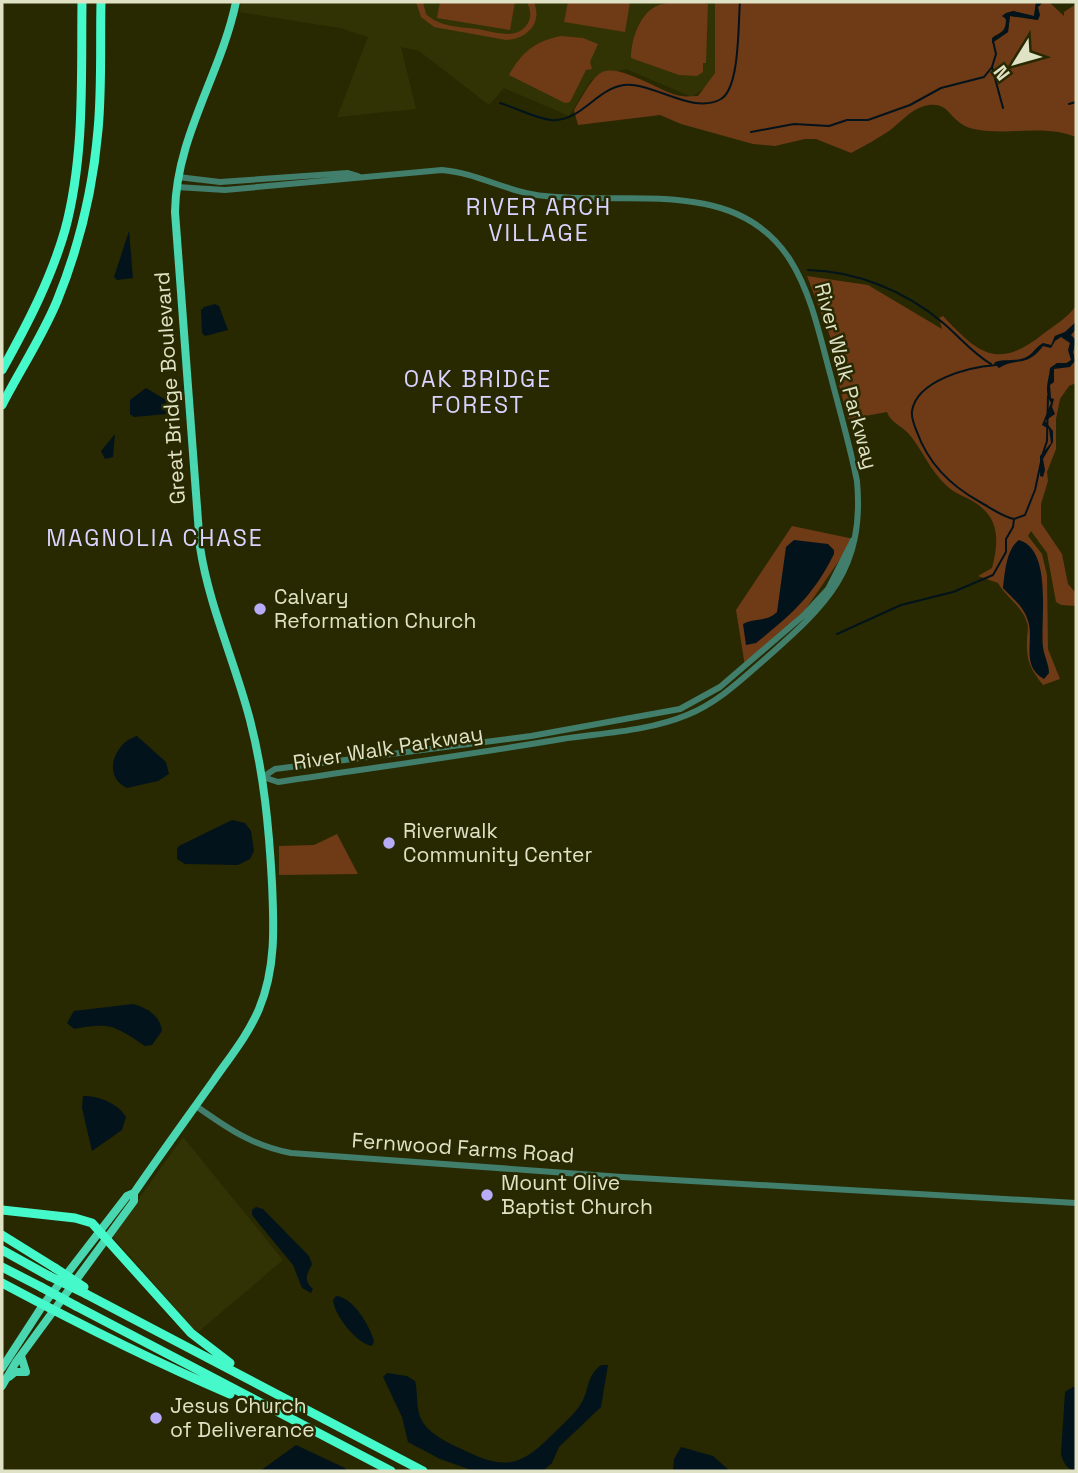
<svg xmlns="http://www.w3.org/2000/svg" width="1078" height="1473" font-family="'Space Grotesk',sans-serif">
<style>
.built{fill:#323304}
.green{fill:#6f3a16}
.water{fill:#02131b}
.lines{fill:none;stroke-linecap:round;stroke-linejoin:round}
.stream{stroke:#02131b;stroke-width:2}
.minor{stroke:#417e6b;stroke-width:6}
.major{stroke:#49d6b0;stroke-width:8}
.highway{stroke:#46f9cb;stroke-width:9}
.highway-bridge{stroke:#46f9cb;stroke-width:9}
.poi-dot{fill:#b8abf7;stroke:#282900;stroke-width:2.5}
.labels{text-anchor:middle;stroke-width:5;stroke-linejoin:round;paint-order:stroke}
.street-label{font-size:21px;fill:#e0e2c6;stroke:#282900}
.poi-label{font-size:21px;fill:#e0e2c6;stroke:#282900;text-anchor:start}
.neighbourhood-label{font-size:23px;letter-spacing:2px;fill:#d9d3ff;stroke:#282900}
</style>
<rect width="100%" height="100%" fill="#282900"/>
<path class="built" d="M241,2h483l-9,78 -23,17 -66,-28 -35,11 -22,36 -65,-28 -15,17 -70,-54 -18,-4 15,62 -79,8 31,-80 -28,-9 -101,-16z
M183,1137l100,123 -86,73 -85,-97z"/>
<path class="green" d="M416,2h7l3,12c13,13 34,13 52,15 16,3 40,12 50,-6 4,-7 2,-14 -1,-21h7c9,22 -8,37 -28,38l-72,-13 -13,-10z
M440,2h75l-5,28 -73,-12z
M568,2h62l-5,30 -61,-10z
M674,2h26l8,2 -2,59h-3v9l-6,4 -18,-1 -48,-17c0,-16 7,-40 22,-50 6,-4 14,-5 21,-6z
M715,2h321l-2,14 -21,-5 -8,6c4,10 -2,16 -11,19l1,5 13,-9 2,-16 28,4v-13l5,-5h6l15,14v-4l12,-8v133c-33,-13 -67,-1 -102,-8 -27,-6 -22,-30 -50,-23 -14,4 -24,17 -35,25 -12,8 -25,15 -38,22l-35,-14h-11l-30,7 -22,-2 -72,-20 -21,-9 -82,10 -4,-15c7,-11 15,-28 25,-36 18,-14 61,19 82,22 6,1 12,0 17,0l17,-23z
M561,36l22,2 15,6 -8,18 2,7 -6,1 -16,32 -5,1 -56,-28c13,-23 26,-34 52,-39z
M807,276l61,9 74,44 -3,-11 4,-2c35,37 54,55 100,18 12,-9 24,-16 33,-28v16l-11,10 -10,4 -2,4 23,-12v12l-1,-1 -4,21 -11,7 15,-6 -2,-9 3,-11v42l-7,3 -9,13 -4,20v30l-9,23 1,9 -7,23v19l21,31 6,30 8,9v13l-15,-1 -5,-3 -9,-49 -16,-22 -3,5 14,18 5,21 1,74 12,30 -17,6c-13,-17 -17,-24 -16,-46 0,-4 2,-12 0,-16 -4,-16 -21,-26 -29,-40l-20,-7 14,-8c7,-27 8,-50 -18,-66 -9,-6 -19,-8 -27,-16 -16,-14 -24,-35 -38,-52 -7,-8 -19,-12 -22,-22l-39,7 -9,-34 -8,-46z
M792,526l62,13 -51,74 -58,53 -9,-56z
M337,834l21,40 -79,1v-29l35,-1z"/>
<path class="water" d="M1036,2h7l-5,5 2,8 -2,5 -28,-4 -2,16 -16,11v-5c9,-6 14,-6 14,-19l-4,-3 4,-3 7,-2 21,5z
M129,231l4,47 -16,2 -3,-3z
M215,304l4,2 9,24 -23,6 -3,-3 -1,-23 3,-3z
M1076,322v7l-5,6 5,5 -3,12 2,9 -5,6 -16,2v13l-4,3 1,13 3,1 -2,8 3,7 -10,7 8,10v11l-10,17 2,11 -2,7 -3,-1v-20l11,-13 -2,-14 -7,-4 9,-22c-8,-13 -2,-22 -1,-35l7,-5h10l4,-3 -3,-10 2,-7 -9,-6 -6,4 -4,7 -8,-2c-16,22 -27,11 -44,22l-5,-5c6,-4 18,-2 27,-4 12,-3 13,-11 22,-16l8,2 4,-9 10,-4z
M146,388l20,12 3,10 -2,4 -33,3 -4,-3v-14z
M115,434l-2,23 -8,2 -4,-8z
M794,540l34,4 6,6v4c-21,42 -42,60 -78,89l-10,2 -3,-21c12,-6 24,-2 34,-12l9,-65z
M1019,540c34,10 21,80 24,107 1,9 6,17 6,26l-5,6c-25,-14 -8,-40 -17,-61 -4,-12 -16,-21 -24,-30 2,-16 3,-38 16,-48z
M137,736l29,26 3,12 -11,7 -31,7c-26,-12 -12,-46 10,-52z
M232,820l13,3 6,8 3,20 -4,8 -12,6 -53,-1 -8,-5v-10l2,-3z
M133,1004c14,4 27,11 29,27l-10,14 -7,1c-31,-20 -33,-24 -71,-17l-7,-6 7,-12z
M83,1096c15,-1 36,8 43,21l-4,13 -30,21 -10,-43z
M256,1207l7,2 46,47 3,8c-5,11 -9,15 1,25l-2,4 -9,-5 -9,-23 -41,-50v-5z
M336,1296c17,1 34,30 38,45l-2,5c-15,-2 -38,-31 -39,-46z
M601,1365h7l-7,42 -42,40 -7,16 -9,8h-69l-34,-12 -32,-17 -6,-25 -19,-40 4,-4 20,3 8,5c3,11 1,22 4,32 4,20 32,31 49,39 43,21 58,9 89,-22 9,-9 19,-17 25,-28 8,-15 4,-25 19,-37z
M1073,1387h3v84c-9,-1 -13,-9 -15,-17l4,-62z
M296,1445l49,23 2,3h-87z
M681,1447l32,9 17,15h-57l1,-12z"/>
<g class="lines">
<path class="stream" d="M993,41l3,13 -4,13 11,41
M500,103c17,5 34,15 51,17 32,3 48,-38 81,-35 27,2 63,29 89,14 19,-11 17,-75 19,-97
M1069,104l7,-2
M751,132l43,-8 35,2 18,-6h21l42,-15 31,-17 43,-11 8,-10
M808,270c48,1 97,21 134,52 17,14 30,31 49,42
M996,365c-27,2 -79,15 -84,46 -1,7 2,14 5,21 11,31 34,54 63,70 11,6 21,14 34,17l11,-4 10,-25 6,-28
M1043,453l4,-12 1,-45
M837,634l64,-29 52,-13 40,-17 13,-23v-13l7,-12 1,-8"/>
<path class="minor" d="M178,177l42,5 128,-9 10,3
M177,187l48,3 217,-20c36,3 67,23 103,26 53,6 108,-3 160,8 94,19 105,96 126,173 9,35 19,69 26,104 8,90 -31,124 -93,179 -24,21 -47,43 -77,55 -38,16 -85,18 -125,24 -95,16 -190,29 -284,43l-15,-5
M263,777l12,-8 256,-33 149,-27 40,-22 84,-72 24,-26 25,-49
M196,1106c31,22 57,40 95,47l331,24 454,26"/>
<path class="major" d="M2,1368l41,-63 84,-109 7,-3c26,-38 53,-75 80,-113 16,-23 34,-45 45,-71 17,-41 15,-83 13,-126 -3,-55 -8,-109 -22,-163 -15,-58 -41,-114 -50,-173l-25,-335c1,-75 46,-138 61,-210
M9,1377l6,-5h11l-5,-16
M2,1386l14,-24 118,-161v-8"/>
<path class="highway" d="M2,370c25,-45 49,-91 63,-140 20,-74 16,-153 17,-228
M2,405c18,-35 40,-68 55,-104 22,-54 36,-113 41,-171 4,-42 2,-86 3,-128
M2,1210l73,8 17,5 99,110 39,30
M2,1235l53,33
M2,1250l47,26
M2,1267l39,20
M2,1283c75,40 150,78 228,111
M86,1294l337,177
M76,1306l315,165"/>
<path class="highway-bridge" d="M55,1268l29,19
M49,1276l37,18
M41,1287l35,19"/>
</g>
<g class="poi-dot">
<circle cx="260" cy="609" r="7"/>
<circle cx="389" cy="843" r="7"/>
<circle cx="487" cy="1195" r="7"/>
<circle cx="156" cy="1418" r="7"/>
</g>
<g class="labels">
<g class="street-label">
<text transform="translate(846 376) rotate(75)" y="7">River Walk Parkway</text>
<text transform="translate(170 388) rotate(-94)" y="7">Great Bridge Boulevard</text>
<text transform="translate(388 748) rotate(-9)" y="7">River Walk Parkway</text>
<text transform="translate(463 1148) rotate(4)" y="7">Fernwood Farms Road</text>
</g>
<g class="poi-label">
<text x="274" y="604">Calvary<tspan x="274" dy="24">Reformation Church</tspan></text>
<text x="403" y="838">Riverwalk<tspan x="403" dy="24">Community Center</tspan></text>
<text x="501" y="1190">Mount Olive<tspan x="501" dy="24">Baptist Church</tspan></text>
<text x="170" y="1413">Jesus Church<tspan x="170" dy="24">of Deliverance</tspan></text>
</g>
<g class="neighbourhood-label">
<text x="539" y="215">RIVER ARCH<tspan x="539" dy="26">VILLAGE</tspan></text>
<text x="478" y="387">OAK BRIDGE<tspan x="478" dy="26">FOREST</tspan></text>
<text x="155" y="546">MAGNOLIA CHASE</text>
</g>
</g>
<rect width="1078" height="1473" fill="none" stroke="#e0e2c6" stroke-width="7"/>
<g transform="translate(1015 63) rotate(233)" stroke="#282900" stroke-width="5" paint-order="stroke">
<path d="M0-5L12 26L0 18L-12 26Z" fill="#e0e2c6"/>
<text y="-10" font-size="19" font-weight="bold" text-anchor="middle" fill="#e0e2c6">N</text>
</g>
</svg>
